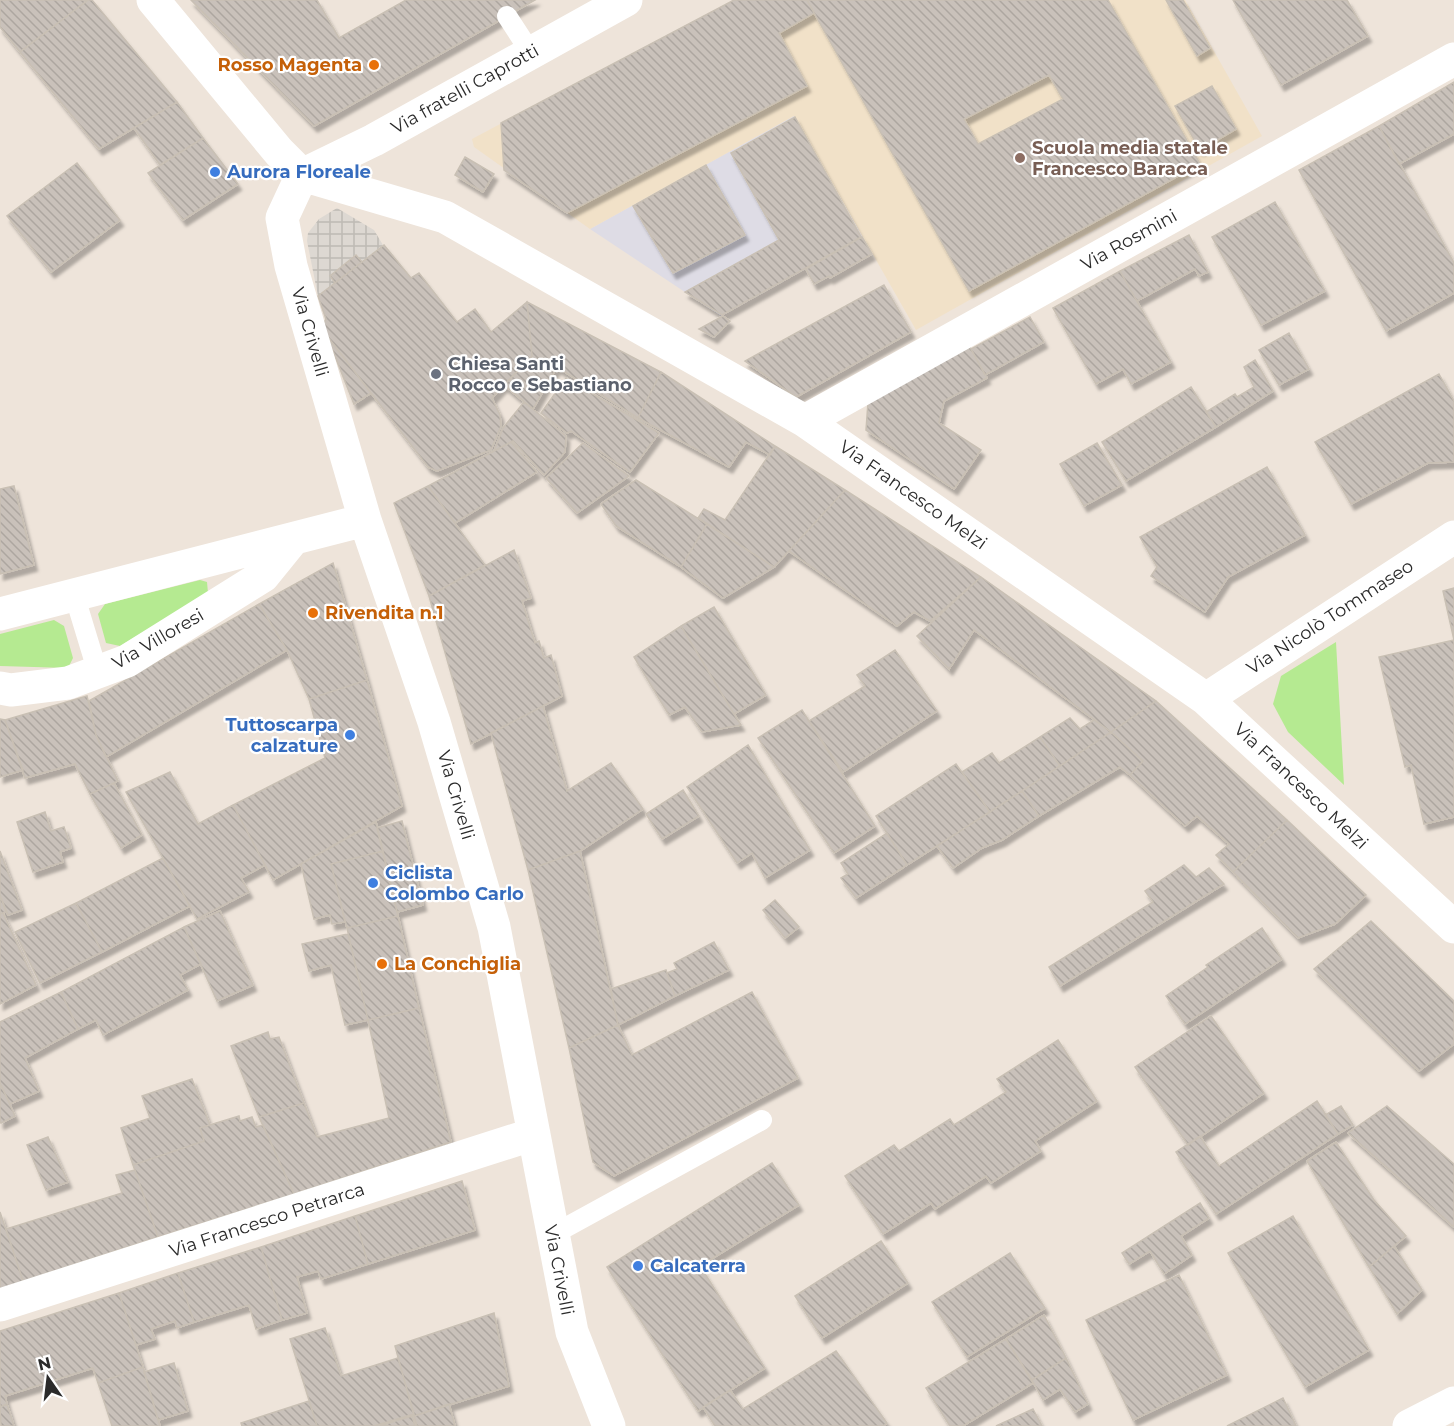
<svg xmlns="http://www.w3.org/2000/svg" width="1454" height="1426" font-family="Montserrat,sans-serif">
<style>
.industrial{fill:#dedce5}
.education{fill:#f1e1c8}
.grass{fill:#b5ea91}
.plaza{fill:url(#plaza-grid)}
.building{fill:url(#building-back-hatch);stroke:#c9c0b4;stroke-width:1.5;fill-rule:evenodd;filter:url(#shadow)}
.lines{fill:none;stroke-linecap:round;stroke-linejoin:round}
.lane{stroke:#fff;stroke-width:20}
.street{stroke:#fff;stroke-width:33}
.food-dot{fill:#e8710a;stroke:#fff;stroke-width:2}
.education-dot{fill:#8d6e63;stroke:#fff;stroke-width:2}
.shop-dot{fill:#3f7fe0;stroke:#fff;stroke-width:2}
.worship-dot{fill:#6b7280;stroke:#fff;stroke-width:2}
.labels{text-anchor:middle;stroke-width:4.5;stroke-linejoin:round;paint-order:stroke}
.food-label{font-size:18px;font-weight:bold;fill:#c56008;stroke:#fff;text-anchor:start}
.street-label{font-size:18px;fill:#2a2a2a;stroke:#fff}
.education-label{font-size:18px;font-weight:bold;fill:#785e54;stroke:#fff;text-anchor:start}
.shop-label{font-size:18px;font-weight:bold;fill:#366cbe;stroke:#fff;text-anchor:start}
.worship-label{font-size:18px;font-weight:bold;fill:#5b616d;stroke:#fff;text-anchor:start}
</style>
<defs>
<pattern id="plaza-grid" width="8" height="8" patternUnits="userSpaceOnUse" patternTransform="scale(1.5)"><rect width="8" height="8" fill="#ddd8d2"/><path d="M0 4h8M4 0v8" fill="none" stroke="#bebab4"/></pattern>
<pattern id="building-back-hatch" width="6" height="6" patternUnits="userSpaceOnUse" patternTransform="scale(1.5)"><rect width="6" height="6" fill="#c9c1ba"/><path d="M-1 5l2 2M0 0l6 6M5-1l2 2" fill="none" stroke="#ada6a0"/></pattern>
<filter id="shadow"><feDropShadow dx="3.5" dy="6" stdDeviation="1.5" flood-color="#0004"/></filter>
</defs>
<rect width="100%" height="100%" fill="#eee4da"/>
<path class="industrial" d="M794,116l68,121 -141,79 -131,-87z"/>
<path class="education" d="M734,0h451l77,136 -346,194 -122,-214 -204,113 -116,-82 -2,-8z"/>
<path class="grass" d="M200,580l7,2 1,11 -88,53 -14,-3 -8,-29 7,-10z
M54,620l10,6 9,32 -5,10 -68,-2v-32z
M1336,642l8,143 -56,-53 -15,-28 8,-28z"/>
<path class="plaza" d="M337,208l37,22 9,15 -21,17 -7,-7 -25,21 5,7 -17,13 -11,-55 1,-8 11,-14z"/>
<path class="building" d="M0,0h88l-68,52 -20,-25z
M88,0h4l85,102 -78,47 -79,-97z
M191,0h126l22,38 67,-38h129l-221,126z
M734,0h73l7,13 -35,20 28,53 -240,127 -63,-43 -3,-47z
M807,0h301l92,164 -231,127zM1049,75l14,24 -85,45 -14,-25z
M1166,0h17l27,48 -13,8z
M1233,0h114l21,36 -87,49z
M1454,82v52l-55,30 -20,-38z
M1212,86l24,43 -36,21 -25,-44z
M177,102l26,36 -43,27 -26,-37z
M795,117l66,120 -139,78 -37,-23 94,-52 -48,-87z
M1379,126l75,137v30l-68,38 -87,-161z
M203,138l35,46 -55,36 -35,-47z
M465,157l29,17 -11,18 -28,-17z
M77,163l43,57 -69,52 -44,-56z
M706,165l39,70 -72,38 -40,-67z
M1275,202l50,89 -64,34 -49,-88z
M1189,235l19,37 -9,4 -4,-7 -58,32 -17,-30z
M862,237l10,17 -42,24 -1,-2 -15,8 -8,-15z
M384,245l27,33 8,-5 38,49 18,-13 16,23 36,-30 5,54 -40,42 8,17 1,11 -10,24 -54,21 -9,-4 -107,-139 5,-9 -8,-23z
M356,255l6,7 -27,21 -5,-7z
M1120,271l51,91 -40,22 -8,-15 -27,15 -43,-76z
M884,285l27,47 -115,65 -51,-36z
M527,302l134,70 -23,46 -81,-51 -24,42 -29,-24 28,-29z
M723,316l7,5 -16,16 -15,-8z
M1030,317l14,25 -59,33 -14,-26z
M1289,333l20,36 -30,16 -20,-35z
M327,336l44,57 -17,11z
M970,347l17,31 -43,23 -5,22 42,27 -27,39 -88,-59 2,-28z
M1255,360l18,31 -57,36 -10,-15 29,-18 2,3 17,-10 -10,-20z
M661,372l114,74 -5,9 -24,-13 -17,25 -91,-49z
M1439,374l15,27v61l-26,1 -77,41 -36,-62z
M566,378l93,55 -29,39 -59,-41 -4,2 -26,-20z
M1191,387l25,40 -90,54 -24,-39z
M524,402l42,34 -1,16 -21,23 -31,-34 -19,10 9,-23z
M511,442l26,30 -82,51 -27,-37z
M583,443l46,33 -52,37 -31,-35z
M1097,443l25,42 -38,21 -24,-42z
M775,446l70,44 -71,77 -76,-49 6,-9 21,11z
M1267,467l38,68 -77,42 -23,35 -54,-36 6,-9 -17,-30z
M636,480l71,44 -26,43 -65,-41 -15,-22z
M14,486l20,79 -34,9v-85z
M428,486l57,79 -56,31 -35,-93z
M845,490l136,87 -51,44 -16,-9 -17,14 -108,-75z
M707,524l67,43 -51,31 -42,-31z
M514,550l17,48 -9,3 13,42 4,-2 5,17 7,-3 11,41 -91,48 -42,-148z
M333,563l34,117 -58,19 -22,-49 -28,-46z
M981,577l175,124 -45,31 -137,-102 -25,39 -32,-33z
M1454,588v229l-30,7 -13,-59 -6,2 -26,-110 75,-17 -11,-49z
M259,604l28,46 -181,107 -10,-22 -7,-34z
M714,607l52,88 -32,19 -53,-88z
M681,626l53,88 7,11 -39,7 -17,-25 -16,8 -35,-58z
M895,650l42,61 -94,61 -34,-51 56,-35 -8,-11z
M367,680l35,126 -129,74 -40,-75 92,-47 -16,-59z
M87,696l9,39 22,46 -28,13 -15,-30 -50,14 -20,-58z
M1156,701l131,119 -54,52 -17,-17 13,-11 -32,-28 -12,10 -55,-51 13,-14 -32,-29z
M543,706l24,85 44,-28 32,46 -63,42 -52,19 -37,-137z
M802,710l73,116 -41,27 -76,-115z
M1070,718l10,11 14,-9 17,12 -51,34 -20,-29z
M0,719l5,1 18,50 -23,7z
M1111,732l32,29 -13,14 -10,-8 -81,49 -17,-25z
M1040,737l20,29 -70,46 -28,-40 30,-19 7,10z
M748,745l62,105 -45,28 -13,-25 -15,10 -50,-76z
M956,764l34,48 -83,53 -31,-49z
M170,772l28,52 35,-19 32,60 -24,13 8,14 -52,27 -71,-127z
M114,783l28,52 -21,13 -31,-54z
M683,790l16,26 -37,23 -16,-25z
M1022,791l17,25 -37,24 -20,8 -29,20 -16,-22z
M45,812l6,19 13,-4 7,21 -11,4 3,10 -30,10 -16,-50z
M1287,820l79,75 -31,29 -37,14 -65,-66z
M402,821l21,84 -26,7 -20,-84z
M376,822l7,29 -52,13 14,58 -13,2 -2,-9 -16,4 -13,-55z
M887,833l20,32 -51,33 -15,-20 7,-4 -7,-11z
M0,851l22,59 -14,5 -8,-20z
M383,851l15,65 -51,12 -16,-64z
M580,851l38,174 -49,23 -41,-178z
M163,858l27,48 -88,46 -26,-49z
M1184,865l12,12 13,-9 15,16 -164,102 -11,-19 104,-65 -8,-11z
M0,895l6,17 -6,2z
M775,900l24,27 -14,11 -22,-28z
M76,903l26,49 -62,31 -25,-51z
M220,911l33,74 -36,16 -33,-74z
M3,913l33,72 -36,19v-90z
M398,916l21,92 -51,12 -21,-92z
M1371,921l83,80v43l-35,27 -105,-102z
M184,927l17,37 -21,11 8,15 -85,45 -7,-15 -18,9 -17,-37z
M1262,928l20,31 -97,65 -19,-28 42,-29 -2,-2z
M348,934l20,86 -23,5 -14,-60 -22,6 -7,-27z
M714,942l15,28 -54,26 -8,-23 10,-4 -3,-6z
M666,970l9,26 -57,29 -7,-36z
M61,992l17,37 -53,29 14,33 -29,13 -10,-21v-61z
M752,992l46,86 -184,98 -21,-14 -24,-114 49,-23 14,30z
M419,1008l32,134 -157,52 -35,-77 45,-14 13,34 72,-19 -21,-98z
M1211,1016l53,77 -76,52 -53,-78z
M268,1032l2,7 9,-2 25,66 -45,14 -28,-71z
M1058,1040l39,61 -62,40 6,10 -50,32 -5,-7 -51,33 -4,-6 -48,31 -38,-58 49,-31 5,6 51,-32 4,6 52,-33 -9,-13z
M192,1079l18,46 -10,3 4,13 -71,24 -12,-37 29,-10 -8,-22z
M0,1083l15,33 -14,7 -1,-1z
M1317,1101l21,33 -122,80 -40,-62 24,-16 19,30z
M1341,1106l12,19 -15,9 -13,-19z
M1387,1106l67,58v63l-106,-94z
M239,1116l1,5 12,-4 4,10 7,-2 31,69 -136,43 -25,-72 71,-24 -4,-13z
M48,1137l20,45 -22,8 -19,-45z
M1336,1142l38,58 32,36 -37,31 -62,-106z
M772,1163l27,42 -99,61 65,102 -67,43 -91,-144z
M135,1170l23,67 -135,44 -17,-52 116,-36 -6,-18z
M462,1181l13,49 -107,34 -13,-48z
M1200,1203l9,15 -28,18 11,19 -28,19 -14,-23 -21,13 -7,-11z
M0,1212l23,69 -23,8z
M355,1216l13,48 -47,15 -3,-8 -21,6 10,36 -25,7 -21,-73z
M1293,1216l76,134 -64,37 -77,-134z
M881,1241l27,42 -86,55 -27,-42z
M1394,1246l28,44 -25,24 -28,-47z
M261,1247l21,73 -26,9 -7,-24 -55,17 -16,-49z
M1010,1253l35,55 -78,49 -35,-55z
M178,1273l16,49 -17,6 -2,-7 -24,8 4,10 -19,6 -17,-52z
M1179,1275l48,100 -94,45 -47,-100z
M119,1293l24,74 -45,16 -5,-15 -88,28 2,8 -7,3v-76z
M494,1313l15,73 -95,30 -19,-70z
M1044,1315l22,43 -34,22 -26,-41z
M325,1328l16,48 57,-18 16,56 -40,12h-57l-27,-87z
M1006,1339l27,44 -70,43h-13l-24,-38z
M836,1351l51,72 -4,3h-168l-12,-19 27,-17 13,19z
M1066,1358l22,46 -13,8 -15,-23 -17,11 -11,-20z
M174,1363l14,48 -30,9 -14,-48z
M143,1367l17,59h-48l-14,-43z
M1283,1398l13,28h-69z
M309,1401l8,25h-75l-1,-3z
M7,1404l7,22h-13l-1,-19z
M449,1404l6,22h-38l-3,-10z
M1033,1409l9,17h-46z
M412,1416l3,10h-36z"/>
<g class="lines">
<path class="lane" d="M507,16l24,37
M74,594l24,79
M552,1235l210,-115"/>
<path class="street" d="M153,0l126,152 23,23 143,42 360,204 401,278 248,228
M302,175l-20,43 9,48 74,254 69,202 60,205 78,405 37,94
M302,175l72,-35 252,-140
M805,421l649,-362
M0,614l365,-94
M0,688l11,2 57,-7 59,-22 136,-85 30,-37
M1206,699l248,-162
M0,1305l534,-171
M1409,1426l45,-23"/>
</g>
<g class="food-dot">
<circle cx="374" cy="65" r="6"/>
<circle cx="313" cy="613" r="6"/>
<circle cx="382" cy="964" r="6"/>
</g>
<circle class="education-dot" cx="1020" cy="158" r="6"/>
<g class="shop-dot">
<circle cx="215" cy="172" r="6"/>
<circle cx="350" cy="735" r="6"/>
<circle cx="373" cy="883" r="6"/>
<circle cx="638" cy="1266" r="6"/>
</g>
<circle class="worship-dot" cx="436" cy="374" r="6"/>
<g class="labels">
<g class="food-label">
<text x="362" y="71" text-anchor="end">Rosso Magenta</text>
<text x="325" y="619">Rivendita n.1</text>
<text x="394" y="970">La Conchiglia</text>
</g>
<g class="street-label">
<text transform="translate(465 89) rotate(-29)" y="6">Via fratelli Caprotti</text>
<text transform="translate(1129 240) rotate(-29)" y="6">Via Rosmini</text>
<text transform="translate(310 332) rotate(74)" y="6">Via Crivelli</text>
<text transform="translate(913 495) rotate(35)" y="6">Via Francesco Melzi</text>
<text transform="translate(1330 617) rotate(-33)" y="6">Via Nicolò Tommaseo</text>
<text transform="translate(158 639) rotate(-30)" y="6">Via Villoresi</text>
<text transform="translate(1301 786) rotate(43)" y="6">Via Francesco Melzi</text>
<text transform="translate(456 795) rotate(74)" y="6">Via Crivelli</text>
<text transform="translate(267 1220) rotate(-18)" y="6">Via Francesco Petrarca</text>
<text transform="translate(559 1270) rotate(79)" y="6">Via Crivelli</text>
</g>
<g class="education-label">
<text x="1032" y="154">Scuola media statale<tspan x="1032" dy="21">Francesco Baracca</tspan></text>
</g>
<g class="shop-label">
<text x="227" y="178">Aurora Floreale</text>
<text x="338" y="731" text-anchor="end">Tuttoscarpa<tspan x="338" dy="21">calzature</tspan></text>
<text x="385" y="879">Ciclista<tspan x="385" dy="21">Colombo Carlo</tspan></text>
<text x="650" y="1272">Calcaterra</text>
</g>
<g class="worship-label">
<text x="448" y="370">Chiesa Santi<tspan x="448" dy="21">Rocco e Sebastiano</tspan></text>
</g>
</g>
<g transform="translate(48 1378) rotate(346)" stroke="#ffffff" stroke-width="4.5" paint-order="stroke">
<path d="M0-4.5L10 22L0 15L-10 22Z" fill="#2a2a2a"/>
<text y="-9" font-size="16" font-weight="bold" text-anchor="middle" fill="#2a2a2a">N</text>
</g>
</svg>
